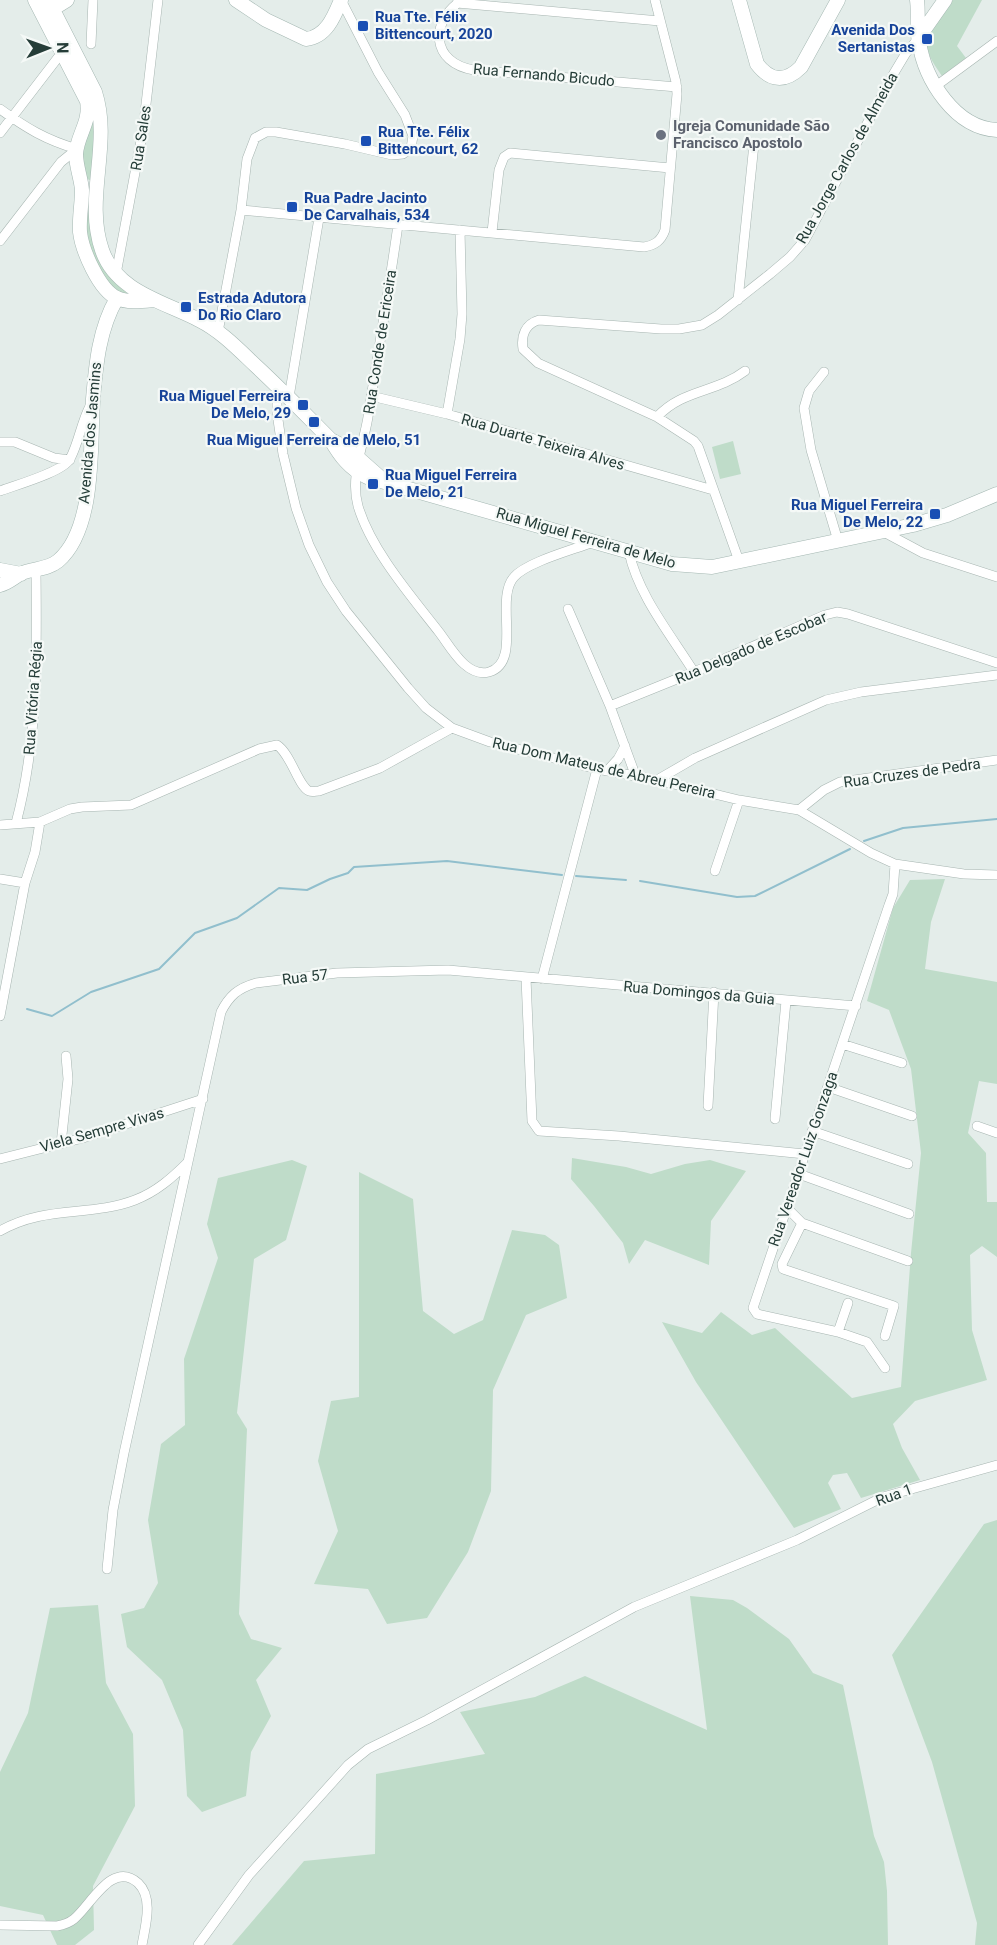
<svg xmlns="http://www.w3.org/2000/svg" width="997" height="1945" font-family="Roboto,sans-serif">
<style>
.green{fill:#bfdcc9}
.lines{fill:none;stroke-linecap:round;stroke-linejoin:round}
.stream{stroke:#91bfcd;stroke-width:2}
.street-casing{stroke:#a7b5b1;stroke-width:10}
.secondary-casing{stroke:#a4b7b2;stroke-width:15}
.street{stroke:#fff;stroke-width:9}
.secondary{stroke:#fff;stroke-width:14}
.transit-dot{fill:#1a4fb4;stroke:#f5f9f7;stroke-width:2}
.worship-dot{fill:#6b7280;stroke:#f5f9f7;stroke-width:2}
.labels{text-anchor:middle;stroke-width:4.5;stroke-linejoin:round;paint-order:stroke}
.transit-label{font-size:15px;font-weight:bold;fill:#164399;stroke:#f5f9f7;text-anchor:start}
.street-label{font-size:15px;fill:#253d38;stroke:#f5f9f7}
.worship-label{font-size:15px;font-weight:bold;fill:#5b616d;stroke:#f5f9f7;text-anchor:start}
</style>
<rect width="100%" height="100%" fill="#e4edea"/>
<path class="green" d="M953,0h29l-25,46 9,12 -24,18c-28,-39 -16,-44 11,-76z
M97,107l-3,71 -4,2 -4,-1 -5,-18 8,-38z
M90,194l1,26 41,72 -1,4 -11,-3 -14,-12 -21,-39 3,-46z
M733,441l8,33 -21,5 -8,-32z
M945,879l-14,43 -6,47 72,13v102l-18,-3 -11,52 18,20 1,49h10v55l-15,-11 -12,9 2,75 15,50 -72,21 -22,23 9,24 18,32 -59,18 -14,-25 -14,2 -5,8 13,26 -47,19 -98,-146 -34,-60 40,11 19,-21 31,23 23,-7 77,70 49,-11 10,-134 10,-100 -10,-84 -22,-59 -22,-9 26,-93 17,-28z
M572,1158l54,9 25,7 34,-10 25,-4 36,11 -35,50 -2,44 -64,-25 -16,24 -6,-21 -29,-37 -23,-27z
M292,1160l15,6 -21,74 -32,19 -17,154 10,16 -8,185 12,25 31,9 -26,32 15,36 -20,36 -5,44 -44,16 -15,-16 -4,-66 -21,-50 -35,-33 -6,-33 23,-6 14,-25 -10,-63 13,-76 24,-19 -1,-66 34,-101 -11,-34 11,-46z
M359,1172l54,27 10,112 31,23 29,-14 29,-90 33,5 14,10 8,53 -41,17 -33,75 -2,101 -23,61 -41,66 -40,6 -19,-35 -54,-5 24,-53 -20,-70 13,-60 28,-4z
M997,1520v425h-22l2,-22 -45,-161 -40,-107 92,-131z
M690,1596l43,4 14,8 42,31 24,34 30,12 31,151 10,26 3,29 1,54h-656l72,-84 71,-7 1,-80 109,-20 -25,-42 75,-15 50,-21 122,54z
M98,1605l8,78 27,51 2,72 -42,80 1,44 -19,15h-18l-14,-30 -43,-9v-134l28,-59 22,-105z"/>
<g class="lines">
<path class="stream" d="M864,841l39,-13 94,-9
M576,876l50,4
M640,881l97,16 18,-1 95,-47
M27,1009l25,7 39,-24 68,-23 36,-36 42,-15 42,-30 28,2 23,-11 18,-6 6,-6 93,-6 115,14"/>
<defs>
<path id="street" d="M462,0c-33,22 -31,63 12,70l203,17
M457,3l203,18
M91,44l2,-44
M936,86l61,-45
M0,109c26,19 46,31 77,40
M0,133l63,-82
M241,210l403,37c11,-2 17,-6 21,-17l12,-136 -1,-12 -21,-82
M398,225c-9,64 -20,128 -30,192 -5,30 -18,60 -10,89 13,44 53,90 81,126 11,14 27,46 50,40 34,-10 5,-73 25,-95 13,-15 59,-27 79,-35
M492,232l7,-62 5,-13 6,-4 160,15
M0,241l61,-79 16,-13
M116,274l27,-144 15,-130
M738,300l16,-156
M218,332l23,-122 6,-51 8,-21 11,-6h10l69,12 47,11 11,-1 8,-6 2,-12 -8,-21 -27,-43 -37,-72
M824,372l-15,19 -5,17 7,42 27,91
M277,385v28l6,41 13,54 13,37 18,37 19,29 62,77 18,20 26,20 38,14 107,27 60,11 82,20 60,10 72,43 24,11 69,10 33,1
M371,396l76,18 266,76
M289,397l30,-179
M447,414l13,-75 2,-25 -2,-84
M657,417c26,-28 59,-24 88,-46
M0,442h15l39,16 16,2
M0,491c16,-6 63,-19 70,-32 9,-17 11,-36 20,-53
M882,531l41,22 74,24
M629,552c9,43 42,83 65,120
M739,561l-41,-115 -4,-5 -37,-24 -119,-54 -15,-14c-2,-13 2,-25 16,-29l122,9h18l23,-4 16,-10 52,-41 20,-17 15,-17 89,-167 12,-20 12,-14
M568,609l42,97 26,71
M610,706l84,-34 131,-57 12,-3 11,2 149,49
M607,771l11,-12 7,-13
M657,780l38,-22 131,-58 35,-8 136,-17
M799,810l25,-20 16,-8 157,-22
M16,823c22,-82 21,-168 20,-252
M0,825l40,-3 30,-13 12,-2 49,-2 128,-56 18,-4c14,9 21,41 32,46 3,1 7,0 10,0l61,-23 72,-40
M715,871l24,-71
M0,879l25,4
M526,978l6,143 7,10 80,5 186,18
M542,979l55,-210
M0,1016l25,-133 10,-31 5,-30
M842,1044l60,19
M828,1087l84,29
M708,1106l6,-114
M775,1119l11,-118
M977,1126l20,7
M812,1131l96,33
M61,1144l7,-65 -2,-23
M0,1159l83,-21 120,-39
M799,1174l110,40
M787,1208l15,15 106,38
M802,1223l-20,41 1,5 111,37 -9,30
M0,1231c44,-26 91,-14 135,-31 21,-8 37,-22 53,-38l33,-150c8,-16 17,-24 35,-29l81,-10 111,-3 408,36
M838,1332l10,-29
M885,1368l-18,-26 -29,-10 -81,-18 -4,-6 136,-403 4,-11 2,-30
M107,1569l6,-59 11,-57 64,-291
M0,1925l57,1c6,-1 12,-3 17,-7 17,-14 38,-59 64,-36 16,15 7,44 4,62
M198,1945l51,-70 99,-110 20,-16 59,-29 207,-113 163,-67 86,-43 114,-32"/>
<path id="secondary" d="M35,0l52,101c4,21 -10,34 -11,53 0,12 5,24 6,36 0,14 -3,28 -2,42 2,18 19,58 37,66 10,5 26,3 37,2
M48,0l47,92c17,52 -11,106 7,158 14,42 63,52 97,70 22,11 39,29 57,46 26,24 50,49 75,74l17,9 35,31
M236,0l30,20 40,19c20,-2 28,-22 35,-39
M739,0l18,64c13,17 28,19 44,3l37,-67
M917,0c2,14 -1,28 2,42 6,38 36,86 78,88
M46,13l21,-13
M919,37l26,-37
M331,440c9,16 19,29 36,37l305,87 40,3 201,-42 34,-10 50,-21
M0,570l21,4
M0,585c8,-2 13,-7 20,-11 12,-6 27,-4 38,-13 38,-32 32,-117 35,-162 3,-35 6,-70 24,-101"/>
</defs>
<use href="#street" class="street-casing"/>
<use href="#secondary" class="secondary-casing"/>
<use href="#street" class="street"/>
<use href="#secondary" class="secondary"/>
</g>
<g class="transit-dot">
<rect x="357" y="20" width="12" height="12" rx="3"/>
<rect x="921" y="33" width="12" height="12" rx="3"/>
<rect x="360" y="135" width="12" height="12" rx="3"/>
<rect x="286" y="201" width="12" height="12" rx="3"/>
<rect x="180" y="301" width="12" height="12" rx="3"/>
<rect x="297" y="399" width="12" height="12" rx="3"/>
<rect x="308" y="416" width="12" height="12" rx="3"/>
<rect x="367" y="478" width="12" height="12" rx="3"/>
<rect x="929" y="508" width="12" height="12" rx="3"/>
</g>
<circle class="worship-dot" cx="661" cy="135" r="6"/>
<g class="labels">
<g class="transit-label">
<text x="375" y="22">Rua Tte. Félix<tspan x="375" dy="17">Bittencourt, 2020</tspan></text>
<text x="915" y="35" text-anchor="end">Avenida Dos<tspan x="915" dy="17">Sertanistas</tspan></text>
<text x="378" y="137">Rua Tte. Félix<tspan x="378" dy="17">Bittencourt, 62</tspan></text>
<text x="304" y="203">Rua Padre Jacinto<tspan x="304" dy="17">De Carvalhais, 534</tspan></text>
<text x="198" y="303">Estrada Adutora<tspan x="198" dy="17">Do Rio Claro</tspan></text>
<text x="291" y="401" text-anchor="end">Rua Miguel Ferreira<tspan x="291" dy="17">De Melo, 29</tspan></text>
<text x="314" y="445" text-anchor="middle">Rua Miguel Ferreira de Melo, 51</text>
<text x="385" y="480">Rua Miguel Ferreira<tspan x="385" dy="17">De Melo, 21</tspan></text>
<text x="923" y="510" text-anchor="end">Rua Miguel Ferreira<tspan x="923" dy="17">De Melo, 22</tspan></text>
</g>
<g class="street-label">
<text transform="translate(544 75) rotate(5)" y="5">Rua Fernando Bicudo</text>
<text transform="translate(141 138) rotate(-81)" y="5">Rua Sales</text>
<text transform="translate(847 158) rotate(-61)" y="5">Rua Jorge Carlos de Almeida</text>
<text transform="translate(380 342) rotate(-81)" y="5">Rua Conde de Ericeira</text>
<text transform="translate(90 433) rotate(-85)" y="5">Avenida dos Jasmins</text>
<text transform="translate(543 442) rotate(16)" y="5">Rua Duarte Teixeira Alves</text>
<text transform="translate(586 538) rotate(16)" y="5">Rua Miguel Ferreira de Melo</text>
<text transform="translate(751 648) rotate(-23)" y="5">Rua Delgado de Escobar</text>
<text transform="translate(33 698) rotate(-86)" y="5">Rua Vitória Régia</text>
<text transform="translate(604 768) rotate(13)" y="5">Rua Dom Mateus de Abreu Pereira</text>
<text transform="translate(912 773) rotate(-8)" y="5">Rua Cruzes de Pedra</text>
<text transform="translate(305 977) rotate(-7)" y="5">Rua 57</text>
<text transform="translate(699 993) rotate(5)" y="5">Rua Domingos da Guia</text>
<text transform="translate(102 1130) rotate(-16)" y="5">Viela Sempre Vivas</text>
<text transform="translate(803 1159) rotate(-71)" y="5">Rua Vereador Luiz Gonzaga</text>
<text transform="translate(894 1495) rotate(-20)" y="5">Rua 1</text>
</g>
<g class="worship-label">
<text x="673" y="131">Igreja Comunidade São<tspan x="673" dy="17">Francisco Apostolo</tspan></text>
</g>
</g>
<g transform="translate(48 48) rotate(89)" stroke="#f5f9f7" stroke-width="4.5" paint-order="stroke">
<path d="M0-4.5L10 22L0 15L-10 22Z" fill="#253d38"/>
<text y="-9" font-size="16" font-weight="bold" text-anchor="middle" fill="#253d38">N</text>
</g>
</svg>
